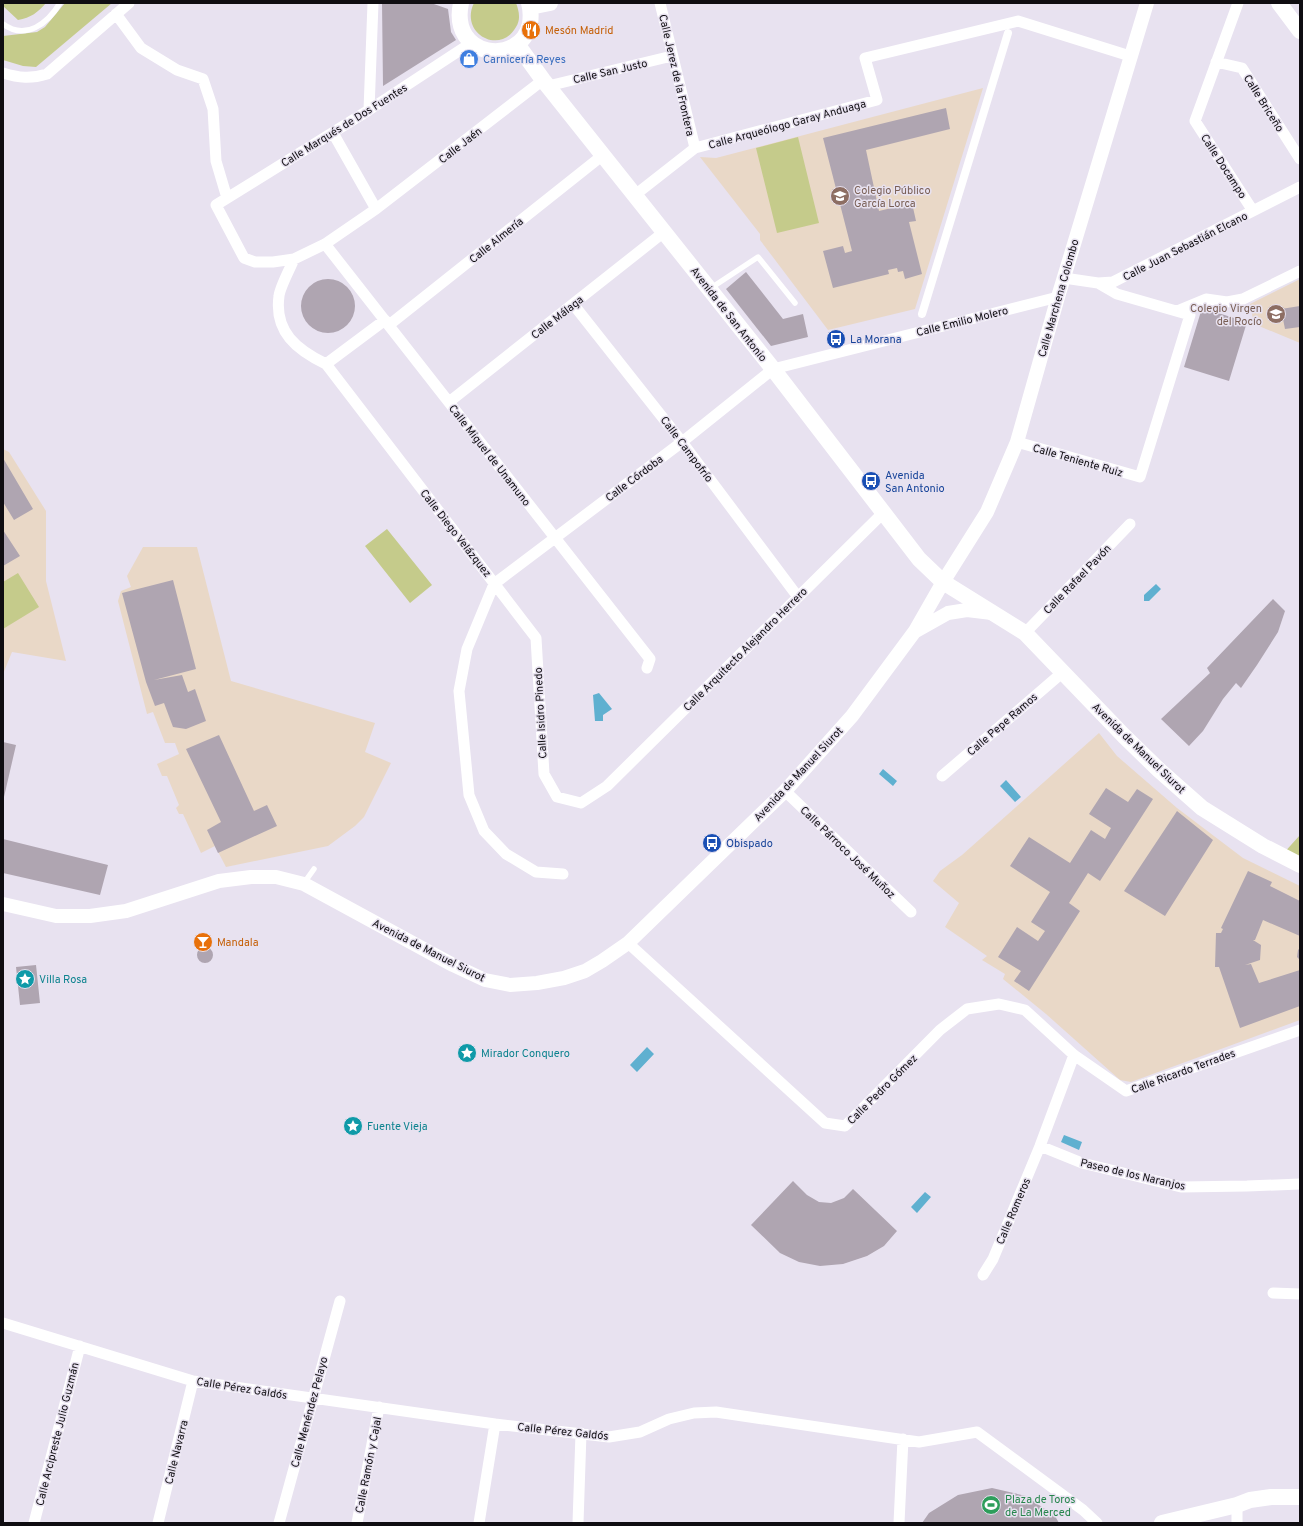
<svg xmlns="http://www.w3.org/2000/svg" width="1303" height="1526" font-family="Overpass,sans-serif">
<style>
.education{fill:#e9d8c7}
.green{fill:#c5cb8b}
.water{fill:#5fb0d0}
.building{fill:#afa5b1}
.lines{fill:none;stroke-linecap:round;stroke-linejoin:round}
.service{stroke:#fff;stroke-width:5.5}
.pedestrian{stroke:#fff;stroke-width:8}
.minor{stroke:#fff;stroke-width:11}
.tertiary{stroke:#fff;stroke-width:14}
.secondary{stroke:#fff;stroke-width:16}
.labels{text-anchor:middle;stroke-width:3;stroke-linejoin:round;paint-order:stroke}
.food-label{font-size:11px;fill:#c56008;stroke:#e8e2f0;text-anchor:start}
.shop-label{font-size:11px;fill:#366cbe;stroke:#e8e2f0;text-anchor:start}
.street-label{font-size:11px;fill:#0f0d11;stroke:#e8e2f0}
.education-label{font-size:11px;fill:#785e54;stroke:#e8e2f0;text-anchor:start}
.transit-label{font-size:11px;fill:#164399;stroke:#e8e2f0;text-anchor:start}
.culture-label{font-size:11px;fill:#0d838f;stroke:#e8e2f0;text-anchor:start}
.leisure-label{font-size:11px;fill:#27864d;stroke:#e8e2f0;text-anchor:start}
</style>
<rect width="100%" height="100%" fill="#e8e2f0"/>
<path class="education" d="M983,88l-68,221 -87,21 -68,-90v-6l-60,-77 16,1z
M1300,279v64l-46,-19 -4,-20z
M3,449l6,3 37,59v70l20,80 -54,-9 -9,22z
M143,547h54l34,134 144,42 -10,29 26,11 -27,54 -9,9 -27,20 -102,21 -11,-21 -14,7 -18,-39h-4l-3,-6 3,-3 -12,-29h-5l-5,-12 22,-10 -4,-11h-10l-12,-31 -6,2 -29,-113 3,-10 10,-4 -4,-11z
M1099,733l18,23 60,52 66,50 57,28v134l-169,62 -11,-2 -74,-66 -43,-35 2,-5 -23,-14 5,-4 -42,-29 14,-24 -26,-22 7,-10 22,-16z"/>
<path class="green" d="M3,3h43c-8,9 -15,15 -28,17l-15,-14z
M65,3h47l-76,64 -13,-1 -20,-6v-24l34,-4 8,-5z
M474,3h42c3,8 5,16 0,24 -16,29 -57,6 -42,-24z
M798,137l21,86 -42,10 -21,-85z
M387,529l45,56 -22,18 -45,-57z
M18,573l21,34 -36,22v-47z
M1300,835v30l-18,-10z"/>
<path class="water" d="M1156,584l5,5 -12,12h-5v-6z
M599,693l13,16 -9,6v6h-8l-2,-26z
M883,769l14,12 -4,5 -14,-12z
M1006,780l15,17 -6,5 -15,-16z
M647,1047l7,7 -17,18 -7,-7z
M1064,1135l18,7 -3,8 -18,-8z
M925,1192l6,5 -14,16 -6,-6z"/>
<path class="building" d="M382,3h49l17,6 3,23 5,8 -73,46z
M946,108l4,21 -84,21 13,61 33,-8 4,18 -7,1 13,52 -17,5 -2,-8 -5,1 -1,-4 -9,2 1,4 -56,14 -10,-37 20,-5 2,7 7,-2 -29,-113z
M746,272l37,47 20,-5 5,23 -37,9 -45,-57z
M301 306a27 27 0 1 1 54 0a27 27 0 1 1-54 0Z
M1300,306v21l-15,2 -4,-20z
M1202,308l45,14 -18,59 -45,-14z
M3,458l30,51 -19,11 -11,-18z
M3,530l17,26 -17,10z
M173,580l23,89 -42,11 28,-5 6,17 7,-3 11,32 -20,8 -13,-2 -9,-24 -9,3 -9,-24 -24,-89z
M1273,599l12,12 -7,21 -21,33 -16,23 -5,-5 -13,16 -20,32 -14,15 -28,-27 49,-46 -3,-5z
M219,735l35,76 13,-6 10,21 -59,27 -11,-23 14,-8 -35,-73z
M3,742l13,3 -12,52h-1z
M1106,788l22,14 9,-13 16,10 -53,82 -12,-8 -19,30 11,8 -51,80 -15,-10 7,-10 -23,-14 19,-30 21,14 7,-10 -14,-9 19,-30 -40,-26 19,-29 41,26 21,-33 14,9 6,-11 -22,-14z
M1177,811l36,29 -48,76 -41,-25z
M3,839l105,26 -8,30 -97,-22z
M1248,871l24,11 -2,4 30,15v35l-37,-16 -8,20h-2l8,5 -1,15 -15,5 6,-1 8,19 41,-13v36l-60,22 -21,-61h-4l1,-34h5l2,-4 -2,-1z
M197 955a8 8 0 1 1 16 0a8 8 0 1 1-16 0Z
M1300,948v12l-3,-3 1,-7z
M36,965l4,38 -20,2 -4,-38z
M793,1181l14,14 12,7 12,1 13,-5 9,-9 44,42 -13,15 -17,10 -24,8 -23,2 -21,-4 -19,-9 -29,-28z
M992,1488l34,8 29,20 4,7h-137l7,-10 29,-18z"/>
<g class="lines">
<path class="service" d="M3,24c23,17 45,-1 57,-21
M711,288l47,-31 37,46
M304,883l10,-14"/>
<path class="pedestrian" d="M922,314l86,-281"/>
<path class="minor" d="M660,3l35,145
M1238,3l-43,118 58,90
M116,14l25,34 36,22 26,9 10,30 3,52 11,37
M471,43l-102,67 -153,95 28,53 11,4h18l21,-3 31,-15 51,-35 167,-129
M1216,62l26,6 58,91
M3,73c16,5 28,6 44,1l82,-71
M548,86l124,-30
M369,110l4,-107
M333,133l43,76
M635,195l60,-47 182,-48 -12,-42 153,-37 112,35
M325,244l325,415 -3,9
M294,259c-4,10 -14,28 -15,37 -5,36 18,54 47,68l210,274 8,136 13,23 24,6 26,-17 276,-273
M1064,278l34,5 15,-1 187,-95
M573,304l109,138 116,155
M1177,311l29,-12 21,3 16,-3 57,-28
M389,325l214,-170
M326,364l59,-44
M449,402l215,-170
M1017,442l123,35 50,-162 -73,-21 -19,-11
M1025,633l105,-109
M942,776l121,-104
M785,791l126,121
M563,874l-27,-2 -30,-18 -22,-23 -15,-36 -10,-104 8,-42 27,-65 188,-142 91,-73 285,-72
M628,943l197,180 20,3 95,-96 27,-21 32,-5 26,6 49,45 52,36 174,-61
M1040,1146l42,17 99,24 66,-1 53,-2
M983,1275l10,-16 47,-113 34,-91
M1273,1293l27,1
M3,1323l190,58 302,43 114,13 31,-5 29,-13 25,-6 22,-1 203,30 58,-10 106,78 14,13
M34,1523l46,-177
M158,1523l35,-142
M279,1523l61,-222
M357,1523l22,-116
M479,1523l16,-99
M578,1523l3,-90
M899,1523l4,-84
M1237,1523v-18"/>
<path class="tertiary" d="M916,631l32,-18 19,-3 25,3
M3,904l53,12h34l36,-5 93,-30 32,-4h25l28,7 149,81 32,15 25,5 27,-2 27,-5 21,-7 17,-10 26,-18 157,-152 67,-75 63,-85 28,-49 44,-70 30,-70 41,-145 89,-294"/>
<path class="secondary" d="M461,3c-12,55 59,64 69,21 1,-7 1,-14 -1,-21
M1279,3l21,28
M530,7l20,-4
M517,44l26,36 230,289 146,190 24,23 82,51 99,103 35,34 43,38 61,38 37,19
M1162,1523l75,-18 13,-5 21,-3h29"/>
</g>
<defs>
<symbol id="restaurant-disc" viewBox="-11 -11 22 22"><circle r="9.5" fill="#e8710a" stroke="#e8e2f0"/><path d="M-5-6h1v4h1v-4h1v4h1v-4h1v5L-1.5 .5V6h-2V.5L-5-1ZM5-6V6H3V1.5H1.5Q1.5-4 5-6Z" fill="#fff"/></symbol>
<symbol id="shop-disc" viewBox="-11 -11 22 22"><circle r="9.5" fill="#3f7fe0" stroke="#e8e2f0"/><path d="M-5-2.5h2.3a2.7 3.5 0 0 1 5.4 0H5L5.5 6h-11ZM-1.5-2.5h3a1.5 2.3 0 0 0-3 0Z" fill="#fff"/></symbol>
<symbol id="school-disc" viewBox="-11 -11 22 22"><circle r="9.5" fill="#8d6e63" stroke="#e8e2f0"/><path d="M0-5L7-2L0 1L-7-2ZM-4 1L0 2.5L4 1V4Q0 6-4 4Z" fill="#fff"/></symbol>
<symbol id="bus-disc" viewBox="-11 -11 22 22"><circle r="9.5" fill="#1a4fb4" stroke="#e8e2f0"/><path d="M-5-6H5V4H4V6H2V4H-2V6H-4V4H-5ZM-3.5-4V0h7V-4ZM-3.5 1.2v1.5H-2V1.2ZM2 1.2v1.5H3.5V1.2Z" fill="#fff"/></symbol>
<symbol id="bar-disc" viewBox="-11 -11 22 22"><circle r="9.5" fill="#e8710a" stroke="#e8e2f0"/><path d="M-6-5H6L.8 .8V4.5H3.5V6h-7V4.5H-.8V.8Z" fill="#fff"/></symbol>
<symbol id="sight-disc" viewBox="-11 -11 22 22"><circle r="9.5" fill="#0f9aa8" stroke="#e8e2f0"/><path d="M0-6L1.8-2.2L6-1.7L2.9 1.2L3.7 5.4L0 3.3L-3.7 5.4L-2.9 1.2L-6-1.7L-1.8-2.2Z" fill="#fff"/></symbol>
<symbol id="stadium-disc" viewBox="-11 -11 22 22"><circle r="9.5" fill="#2e9e5b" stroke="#e8e2f0"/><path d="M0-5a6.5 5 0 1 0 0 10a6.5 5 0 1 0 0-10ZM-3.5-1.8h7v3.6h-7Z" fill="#fff"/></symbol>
</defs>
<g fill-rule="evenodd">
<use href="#restaurant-disc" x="520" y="19" width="22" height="22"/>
<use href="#shop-disc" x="458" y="48" width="22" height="22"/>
<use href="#school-disc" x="829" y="185" width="22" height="22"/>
<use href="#school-disc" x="1265" y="303" width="22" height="22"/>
<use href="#bus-disc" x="825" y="328" width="22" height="22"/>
<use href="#bus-disc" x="860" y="470" width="22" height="22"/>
<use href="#bus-disc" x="701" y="832" width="22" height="22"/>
<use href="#bar-disc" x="192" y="931" width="22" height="22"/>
<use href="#sight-disc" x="14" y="968" width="22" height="22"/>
<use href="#sight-disc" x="456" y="1042" width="22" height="22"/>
<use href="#sight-disc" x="342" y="1115" width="22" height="22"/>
<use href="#stadium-disc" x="980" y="1494" width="22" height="22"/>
</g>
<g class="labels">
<g class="food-label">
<text x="545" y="34">Mesón Madrid</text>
<text x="217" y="946">Mandala</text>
</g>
<g class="shop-label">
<text x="483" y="63">Carnicería Reyes</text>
</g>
<g class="street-label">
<text transform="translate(610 71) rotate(-13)" y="4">Calle San Justo</text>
<text transform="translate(677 75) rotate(77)" y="4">Calle Jerez de la Frontera</text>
<text transform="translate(1264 103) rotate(58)" y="4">Calle Briceño</text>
<text transform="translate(787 124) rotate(-15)" y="4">Calle Arqueólogo Garay Anduaga</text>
<text transform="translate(344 125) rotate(-32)" y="4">Calle Marqués de Dos Fuentes</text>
<text transform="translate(460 145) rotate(-38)" y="4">Calle Jaén</text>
<text transform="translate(1224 166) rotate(57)" y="4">Calle Docampo</text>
<text transform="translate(496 240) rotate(-39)" y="4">Calle Almería</text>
<text transform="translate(1185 246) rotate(-27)" y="4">Calle Juan Sebastián Elcano</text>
<text transform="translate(1058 298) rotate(-74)" y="4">Calle Marchena Colombo</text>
<text transform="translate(729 314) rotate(52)" y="4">Avenida de San Antonio</text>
<text transform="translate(557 317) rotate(-38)" y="4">Calle Málaga</text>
<text transform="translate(962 321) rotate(-14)" y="4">Calle Emilio Molero</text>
<text transform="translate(687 449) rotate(53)" y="4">Calle Campofrío</text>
<text transform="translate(490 455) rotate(52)" y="4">Calle Miguel de Unamuno</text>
<text transform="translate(1078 460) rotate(16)" y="4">Calle Teniente Ruiz</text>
<text transform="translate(634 478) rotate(-37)" y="4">Calle Córdoba</text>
<text transform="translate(456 533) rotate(52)" y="4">Calle Diego Velázquez</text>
<text transform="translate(1077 579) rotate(-46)" y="4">Calle Rafael Pavón</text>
<text transform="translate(745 649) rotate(-45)" y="4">Calle Arquitecto Alejandro Herrero</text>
<text transform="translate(540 713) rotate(-93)" y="4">Calle Isidro Pinedo</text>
<text transform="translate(1002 724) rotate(-41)" y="4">Calle Pepe Ramos</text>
<text transform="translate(1139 748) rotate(44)" y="4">Avenida de Manuel Siurot</text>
<text transform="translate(798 774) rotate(-47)" y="4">Avenida de Manuel Siurot</text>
<text transform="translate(848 852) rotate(44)" y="4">Calle Párroco José Muñoz</text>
<text transform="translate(429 950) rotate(27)" y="4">Avenida de Manuel Siurot</text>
<text transform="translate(1183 1071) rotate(-20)" y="4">Calle Ricardo Terrades</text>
<text transform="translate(882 1089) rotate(-45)" y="4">Calle Pedro Gómez</text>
<text transform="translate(1133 1174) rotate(13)" y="4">Paseo de los Naranjos</text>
<text transform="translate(1013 1211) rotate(-67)" y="4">Calle Romeros</text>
<text transform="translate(242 1388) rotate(9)" y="4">Calle Pérez Galdós</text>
<text transform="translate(309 1412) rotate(-75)" y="4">Calle Menéndez Pelayo</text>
<text transform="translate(563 1431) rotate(6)" y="4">Calle Pérez Galdós</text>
<text transform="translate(57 1434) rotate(-76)" y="4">Calle Arcipreste Julio Guzmán</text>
<text transform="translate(176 1452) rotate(-76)" y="4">Calle Navarra</text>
<text transform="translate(368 1465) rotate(-79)" y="4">Calle Ramón y Cajal</text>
</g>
<g class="education-label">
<text x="854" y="194">Colegio Público<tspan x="854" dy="13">García Lorca</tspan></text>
<text x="1262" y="312" text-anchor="end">Colegio Virgen<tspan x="1262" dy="13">del Rocío</tspan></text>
</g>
<g class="transit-label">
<text x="850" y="343">La Morana</text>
<text x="885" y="479">Avenida<tspan x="885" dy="13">San Antonio</tspan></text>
<text x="726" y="847">Obispado</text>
</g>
<g class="culture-label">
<text x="39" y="983">Villa Rosa</text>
<text x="481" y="1057">Mirador Conquero</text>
<text x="367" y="1130">Fuente Vieja</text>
</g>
<g class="leisure-label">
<text x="1005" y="1503">Plaza de Toros<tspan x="1005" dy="13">de La Merced</tspan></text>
</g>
</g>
<rect width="1303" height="1526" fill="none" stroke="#0f0d11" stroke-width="8"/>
</svg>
